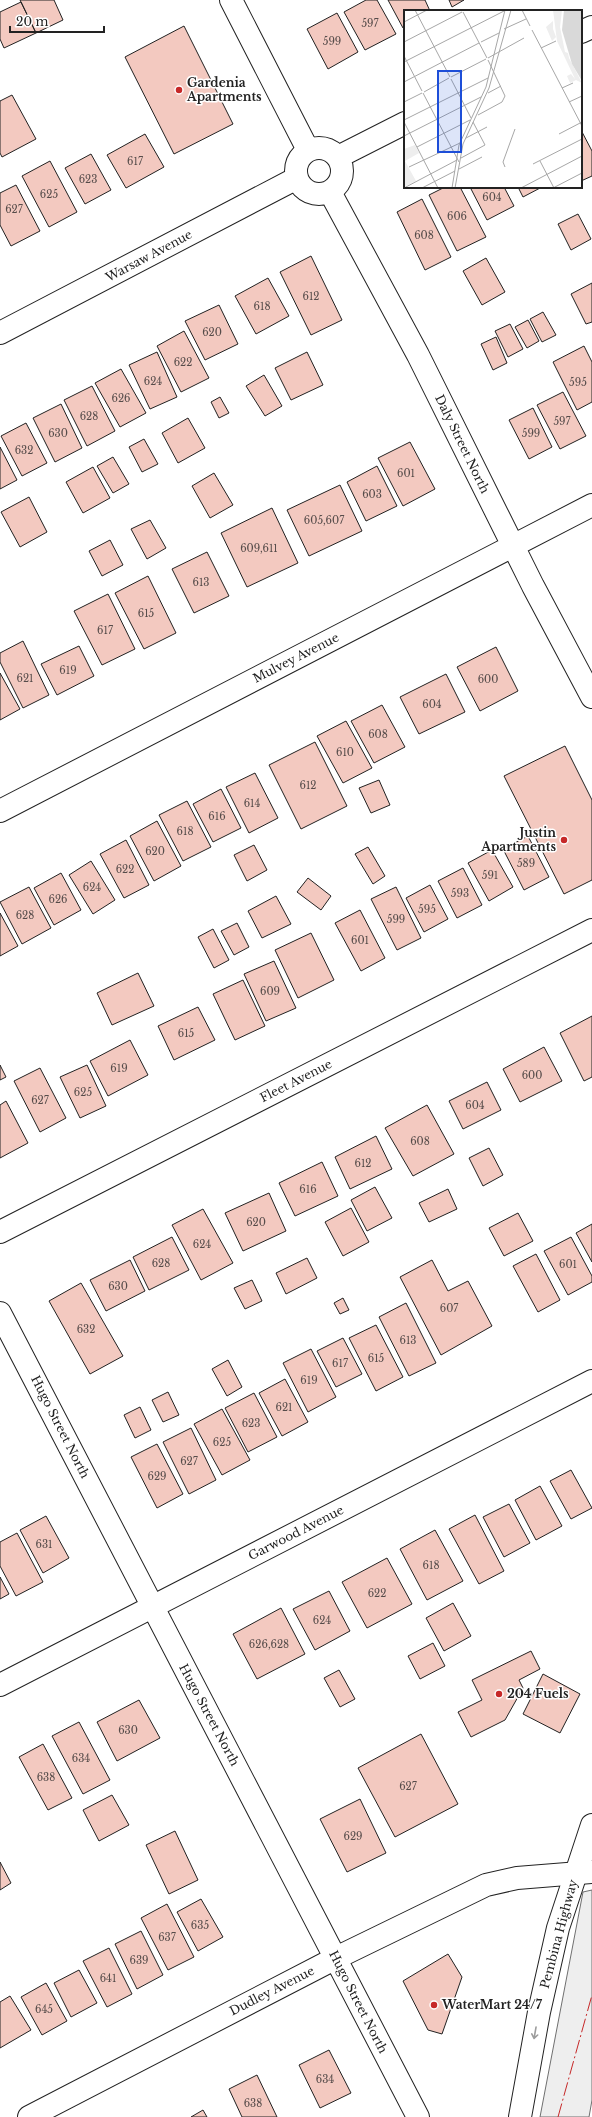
<svg xmlns="http://www.w3.org/2000/svg" width="592" height="2117" font-family="'Libre Baskerville',serif">
<style>
.green{fill:#eee;stroke:#6f6f6f}
.building{fill:#f3c9c0;stroke:#222}
.lines{fill:none;stroke-linecap:round;stroke-linejoin:round}
.street-casing{stroke:#222;stroke-width:24}
.primary-casing{stroke:#222;stroke-width:24}
.street{stroke:#fff;stroke-width:22}
.primary{stroke:#fff;stroke-width:22}
.power{stroke:#c62828;stroke-width:1;stroke-dasharray:14 3 2 3;stroke-linecap:butt}
.oneway{stroke:#9c9c9c}
.poi-dot{fill:#c62828;stroke:#fff;stroke-width:1.5}
.labels{text-anchor:middle;stroke-width:3;stroke-linejoin:round;paint-order:stroke}
.number-label{font-size:10px;fill:#564c4a}
.poi-label{font-size:12px;font-weight:bold;fill:#222;stroke:#fff;text-anchor:start}
.street-label{font-size:12px;fill:#222;stroke:#fff}
.inset-road{fill:none;stroke:#a7a7a7;stroke-width:1}
.view{fill:#1d4ed8;fill-opacity:0.15;stroke:#1d4ed8;stroke-width:2}
.inset-edge{fill:none;stroke:#222;stroke-width:2}
</style>
<rect width="100%" height="100%" fill="#fff"/>
<path class="green" d="M592,1890v210l-3,17h-49l43,-225z"/>
<path class="building" d="M20,0h34l9,20 -27,13z
M366,0h11l19,34 -31,16 -21,-38z
M388,0h37l5,11h-25v16l-2,1z
M449,0h15l-12,7z
M21,2l15,31 -32,15 -4,-9v-27z
M337,13l21,39 -30,17 -21,-40z
M184,26l49,98 -59,30 -49,-97z
M12,95l24,44 -34,18 -2,-4v-52z
M581,130l11,21v25l-11,5z
M145,134l19,33 -38,21 -19,-33z
M91,154l20,36 -26,14 -20,-36z
M50,161l27,51 -28,15 -27,-51z
M16,185l24,46 -29,15 -11,-21v-32z
M445,187h15l26,50 -29,14 -28,-56z
M470,187h34l10,19 -27,14z
M518,187h24l-19,10z
M422,199l29,58 -26,13 -28,-58z
M578,214l13,25 -20,11 -13,-26z
M311,256l31,64 -31,15 -31,-63z
M486,258l19,34 -23,13 -19,-34z
M268,278l21,38 -33,18 -21,-38z
M592,283v39l-6,2 -15,-30z
M219,305l19,39 -33,16 -20,-39z
M543,312l13,23 -14,7 -12,-23z
M528,320l11,21 -12,7 -12,-21z
M510,324l13,25 -15,8 -13,-26z
M184,331l25,47 -28,14 -24,-46z
M496,337l11,26 -14,7 -12,-26z
M584,346l8,16v40l-15,8 -24,-48z
M157,352l20,45 -27,12 -21,-44z
M307,352l16,33 -32,15 -16,-32z
M121,369l25,44 -26,14 -25,-44z
M264,375l18,31 -17,10 -19,-30z
M92,386l23,45 -28,15 -23,-46z
M563,392l23,44 -26,13 -23,-44z
M220,397l9,16 -10,5 -8,-16z
M61,404l21,44 -27,14 -22,-44z
M533,408l19,39 -23,12 -20,-39z
M188,418l17,30 -27,15 -16,-30z
M26,423l21,40 -25,13 -21,-40z
M144,439l14,25 -16,8 -13,-25z
M410,442l25,47 -32,17 -25,-48z
M0,447l17,33 -17,9z
M113,457l16,27 -16,9 -16,-27z
M377,466l20,40 -31,15 -19,-39z
M93,467l17,31 -27,15 -17,-31z
M214,473l19,32 -23,13 -18,-32z
M340,485l22,46 -53,25 -22,-46z
M29,497l18,35 -27,15 -19,-35z
M272,508l26,55 -51,24 -26,-54z
M150,520l16,28 -19,11 -16,-30z
M110,540l13,25 -21,11 -13,-25z
M207,552l22,44 -35,17 -22,-44z
M148,576l28,57 -32,16 -29,-56z
M108,594l27,55 -33,16 -28,-54z
M23,641l26,54 -26,13 -23,-46v-9z
M79,646l15,30 -37,19 -16,-31z
M496,647l22,44 -38,20 -23,-44z
M0,673l20,36 -20,11z
M446,674l19,38 -46,22 -19,-37z
M382,705l23,42 -31,16 -23,-42z
M346,721l26,47 -29,15 -26,-47z
M315,742l32,64 -46,23 -32,-64z
M565,746l27,54v80l-28,14 -60,-118z
M255,773l23,45 -29,15 -23,-46z
M379,780l11,25 -19,8 -12,-25z
M221,789l20,39 -28,14 -20,-38z
M187,801l24,46 -28,14 -24,-46z
M157,821l24,45 -27,15 -24,-45z
M528,836l21,41 -25,13 -21,-41z
M126,840l23,45 -25,13 -24,-44z
M254,845l13,25 -20,11 -13,-26z
M368,847l17,29 -12,8 -18,-30z
M492,850l21,37 -24,14 -21,-38z
M91,861l24,39 -22,14 -24,-39z
M463,868l19,37 -25,13 -19,-37z
M61,873l20,37 -27,15 -20,-37z
M308,878l23,18 -10,14 -24,-18z
M430,885l18,34 -24,13 -18,-34z
M29,887l22,41 -29,16 -22,-42z
M396,887l25,51 -24,12 -26,-51z
M276,896l15,28 -29,14 -14,-27z
M360,910l25,48 -24,13 -26,-48z
M0,913l18,33 -18,10z
M237,923l12,24 -15,8 -13,-24z
M213,929l16,31 -15,8 -16,-31z
M311,933l23,47 -36,18 -23,-48z
M274,961l22,47 -30,13 -22,-47z
M138,973l16,33 -42,19 -15,-32z
M243,980l22,46 -30,14 -22,-46z
M198,1007l17,33 -41,20 -16,-34z
M592,1016v61l-8,4 -24,-48z
M130,1040l18,35 -40,21 -18,-35z
M544,1047l18,34 -42,21 -17,-33z
M0,1065l6,12 -6,3z
M87,1065l19,41 -26,12 -20,-41z
M40,1068l26,50 -26,14 -26,-51z
M487,1082l14,28 -38,19 -14,-28z
M6,1101l22,42 -28,15v-53z
M427,1105l27,49 -41,22 -28,-48z
M376,1136l16,33 -42,20 -15,-32z
M489,1148l14,27 -20,11 -14,-28z
M322,1162l16,34 -43,20 -16,-33z
M375,1187l17,31 -25,13 -16,-31z
M448,1189l9,20 -28,13 -10,-19z
M269,1193l17,38 -43,20 -18,-38z
M351,1208l18,34 -26,14 -18,-34z
M203,1209l30,54 -32,17 -29,-55z
M518,1213l15,28 -29,15 -15,-28z
M592,1224v38l-16,-29z
M172,1237l17,33 -40,20 -16,-33z
M571,1237l21,39v6l-24,13 -24,-44z
M536,1254l24,46 -22,12 -25,-46z
M307,1258l10,20 -31,16 -10,-21z
M130,1260l15,31 -39,20 -16,-31z
M432,1260l16,31 20,-10 24,45 -51,29 -41,-78z
M252,1280l10,21 -17,8 -11,-21z
M81,1283l42,73 -33,18 -41,-73z
M343,1298l6,12 -9,4 -6,-11z
M406,1303l30,60 -27,13 -30,-59z
M376,1325l27,52 -27,14 -27,-53z
M343,1338l19,36 -26,13 -19,-36z
M311,1349l25,48 -28,15 -25,-49z
M228,1360l14,27 -15,9 -15,-27z
M285,1379l23,43 -26,14 -23,-43z
M168,1392l11,23 -16,7 -11,-22z
M254,1393l23,44 -29,15 -23,-44z
M140,1407l11,23 -16,8 -11,-23z
M222,1409l28,51 -28,15 -28,-51z
M191,1428l25,52 -27,14 -26,-52z
M157,1444l26,50 -26,14 -26,-51z
M571,1470l21,38 -21,11 -21,-38z
M540,1486l22,40 -26,14 -21,-40z
M509,1504l21,39 -26,14 -21,-40z
M475,1515l29,56 -25,13 -30,-55z
M46,1516l23,42 -26,15 -23,-43z
M435,1530l28,51 -36,19 -27,-51z
M17,1533l26,49 -27,14 -16,-30v-24z
M387,1558l25,46 -45,24 -25,-46z
M0,1577l9,17 -9,5z
M329,1591l21,40 -35,19 -22,-41z
M453,1603l18,33 -27,15 -18,-33z
M281,1608l24,46 -48,25 -24,-45z
M433,1643l12,23 -25,13 -12,-23z
M531,1651l9,18 -21,11 4,8 -18,32 -34,17 -13,-25 24,-12 -10,-20z
M339,1670l16,29 -15,8 -16,-29z
M543,1674l37,20 -20,39 -37,-19z
M139,1700l21,38 -43,23 -20,-39z
M79,1722l31,58 -27,14 -31,-58z
M421,1734l37,70 -63,33 -37,-69z
M43,1744l29,54 -24,12 -29,-53z
M112,1795l17,30 -30,16 -16,-31z
M360,1799l26,54 -39,19 -27,-53z
M175,1831l23,49 -29,14 -23,-49z
M0,1862l11,21 -11,7z
M201,1899l22,38 -25,14 -21,-39z
M167,1904l27,53 -26,13 -27,-52z
M141,1931l22,44 -26,14 -22,-45z
M109,1948l23,46 -25,13 -24,-46z
M448,1954l14,23 -20,57 -14,-4 -25,-49z
M79,1970l18,33 -26,14 -17,-34z
M46,1983l21,38 -25,14 -21,-38z
M10,1996l21,34 -31,18v-46z
M329,2050l22,43 -31,15 -21,-43z
M257,2075l20,42h-35l-13,-28z
M203,2110l4,7h-16z"/>
<g class="lines">
<defs>
<path id="street" d="M231,0l77,150
M581,32l11,-5
M296 171a23 23 0 1 1 46 0a23 23 0 1 1-46 0Z
M338,157l67,-34
M330,192l88,163 115,231 59,111
M0,333l297,-155
M0,811l592,-306
M0,1232l592,-302
M0,1313l418,804
M0,1685l592,-304
M29,2117l307,-159 150,-73 31,-7 75,-6"/>
<path id="primary" d="M520,2117l19,-105 19,-84 34,-103"/>
</defs>
<use href="#street" class="street-casing"/>
<use href="#primary" class="primary-casing"/>
<use href="#street" class="street"/>
<use href="#primary" class="primary"/>
<path class="power" d="M558,2117l34,-122"/>
</g>
<defs><path id="oneway-shaft" d="M-6 0H5M1.5-3L5.5 0L1.5 3" fill="none" stroke-width="1.6" stroke-linecap="round" stroke-linejoin="round"/></defs>
<use class="oneway" href="#oneway-shaft" transform="translate(535 2033) rotate(100)"/>
<g class="poi-dot">
<circle cx="179" cy="90" r="4"/>
<circle cx="564" cy="840" r="4"/>
<circle cx="499" cy="1694" r="4"/>
<circle cx="434" cy="2005" r="4"/>
</g>
<g class="labels">
<g class="number-label">
<text x="370" y="27">597</text>
<text x="332" y="45">599</text>
<text x="135" y="165">617</text>
<text x="88" y="183">623</text>
<text x="49" y="198">625</text>
<text x="492" y="201">604</text>
<text x="14" y="213">627</text>
<text x="457" y="220">606</text>
<text x="424" y="239">608</text>
<text x="311" y="300">612</text>
<text x="262" y="310">618</text>
<text x="212" y="336">620</text>
<text x="183" y="366">622</text>
<text x="153" y="385">624</text>
<text x="578" y="386">595</text>
<text x="121" y="402">626</text>
<text x="89" y="420">628</text>
<text x="562" y="425">597</text>
<text x="58" y="437">630</text>
<text x="531" y="437">599</text>
<text x="24" y="454">632</text>
<text x="406" y="477">601</text>
<text x="372" y="498">603</text>
<text x="324" y="524">605,607</text>
<text x="259" y="552">609,611</text>
<text x="201" y="586">613</text>
<text x="146" y="617">615</text>
<text x="105" y="634">617</text>
<text x="68" y="674">619</text>
<text x="25" y="682">621</text>
<text x="488" y="683">600</text>
<text x="432" y="708">604</text>
<text x="378" y="738">608</text>
<text x="345" y="756">610</text>
<text x="308" y="789">612</text>
<text x="252" y="807">614</text>
<text x="217" y="820">616</text>
<text x="185" y="835">618</text>
<text x="155" y="855">620</text>
<text x="526" y="867">589</text>
<text x="125" y="873">622</text>
<text x="490" y="879">591</text>
<text x="92" y="891">624</text>
<text x="460" y="897">593</text>
<text x="58" y="903">626</text>
<text x="427" y="913">595</text>
<text x="25" y="919">628</text>
<text x="396" y="923">599</text>
<text x="360" y="944">601</text>
<text x="270" y="995">609</text>
<text x="186" y="1037">615</text>
<text x="119" y="1072">619</text>
<text x="532" y="1079">600</text>
<text x="83" y="1096">625</text>
<text x="40" y="1104">627</text>
<text x="475" y="1109">604</text>
<text x="420" y="1145">608</text>
<text x="363" y="1167">612</text>
<text x="308" y="1193">616</text>
<text x="256" y="1226">620</text>
<text x="202" y="1248">624</text>
<text x="161" y="1267">628</text>
<text x="568" y="1268">601</text>
<text x="118" y="1290">630</text>
<text x="449" y="1312">607</text>
<text x="86" y="1333">632</text>
<text x="408" y="1344">613</text>
<text x="376" y="1362">615</text>
<text x="340" y="1367">617</text>
<text x="309" y="1384">619</text>
<text x="284" y="1411">621</text>
<text x="251" y="1427">623</text>
<text x="222" y="1446">625</text>
<text x="189" y="1465">627</text>
<text x="157" y="1480">629</text>
<text x="44" y="1548">631</text>
<text x="431" y="1569">618</text>
<text x="377" y="1597">622</text>
<text x="322" y="1624">624</text>
<text x="269" y="1648">626,628</text>
<text x="128" y="1734">630</text>
<text x="81" y="1762">634</text>
<text x="46" y="1781">638</text>
<text x="408" y="1790">627</text>
<text x="353" y="1840">629</text>
<text x="200" y="1929">635</text>
<text x="167" y="1941">637</text>
<text x="139" y="1964">639</text>
<text x="108" y="1982">641</text>
<text x="44" y="2013">645</text>
<text x="325" y="2083">634</text>
<text x="253" y="2107">638</text>
</g>
<g class="poi-label">
<text x="187" y="87">Gardenia<tspan x="187" dy="14">Apartments</tspan></text>
<text x="556" y="837" text-anchor="end">Justin<tspan x="556" dy="14">Apartments</tspan></text>
<text x="507" y="1698">204 Fuels</text>
<text x="442" y="2009">WaterMart 24/7</text>
</g>
<g class="street-label">
<text transform="translate(149 256) rotate(-28)" y="4">Warsaw Avenue</text>
<text transform="translate(462 444) rotate(64)" y="4">Daly Street North</text>
<text transform="translate(296 658) rotate(-27)" y="4">Mulvey Avenue</text>
<text transform="translate(296 1081) rotate(-27)" y="4">Fleet Avenue</text>
<text transform="translate(60 1427) rotate(63)" y="4">Hugo Street North</text>
<text transform="translate(296 1533) rotate(-27)" y="4">Garwood Avenue</text>
<text transform="translate(209 1715) rotate(62)" y="4">Hugo Street North</text>
<text transform="translate(559 1934) rotate(-75)" y="4">Pembina Highway</text>
<text transform="translate(272 1991) rotate(-27)" y="4">Dudley Avenue</text>
<text transform="translate(358 2002) rotate(63)" y="4">Hugo Street North</text>
</g>
</g>
<g transform="translate(404 10)">
<rect width="178" height="178" fill="#fff"/>
<path d="M149,0h9l-2,17 5,25 3,1 1,5 13,25 -6,-3 -6,3 -3,-7 4,-2 4,5 -18,-38zM149,11v8l3,8 -4,4 -6,-14zM11,135l4,8 -14,8 11,20 -12,6v-38z" fill="#eee"/>
<path d="M160,0h18v71l-10,-17 -10,-34z" fill="#d9d9d9"/>
<path class="inset-road" d="M11,0l35,67M118,0l8,16M59,2l24,46M0,12l23,-12M100,19l22,-10M128,20l50,96M0,32l58,-30M77,32l18,-9M137,38l15,-7M0,46l18,35M84,48l36,-20M0,52l102,-52M47,67l35,-18M47,69l20,39M0,72l75,-39M158,78l11,-5M20,82l25,-14M19,83l36,69M84,83l13,-7M0,92l18,-9M165,92l13,-6M74,105l24,-13 3,-6 -17,-36M0,110l84,-42M0,112l34,66M155,124l23,-12M0,126l77,-39M62,128l21,-11M13,137l53,-27M57,148l24,-13 -12,-23M136,151l14,27M129,154l49,-25M5,157l51,-24M101,157l-2,-5 12,-33M55,159l23,-12M0,178l53,-28M18,178l33,-17M48,178l7,-43 27,-58 19,-77M51,178l8,-44 26,-56 22,-78M117,178l61,-32M149,178l29,-15"/>
<path class="view" d="M34,61h23v81h-23z"/>
<rect width="178" height="178" class="inset-edge"/>
</g>
<path d="M10 26v6h94v-6" fill="none" stroke="#222222" stroke-width="2"/>
<text x="16" y="26" font-size="12" fill="#222222" stroke="#ffffff" stroke-width="3" paint-order="stroke">20 m</text>
</svg>
